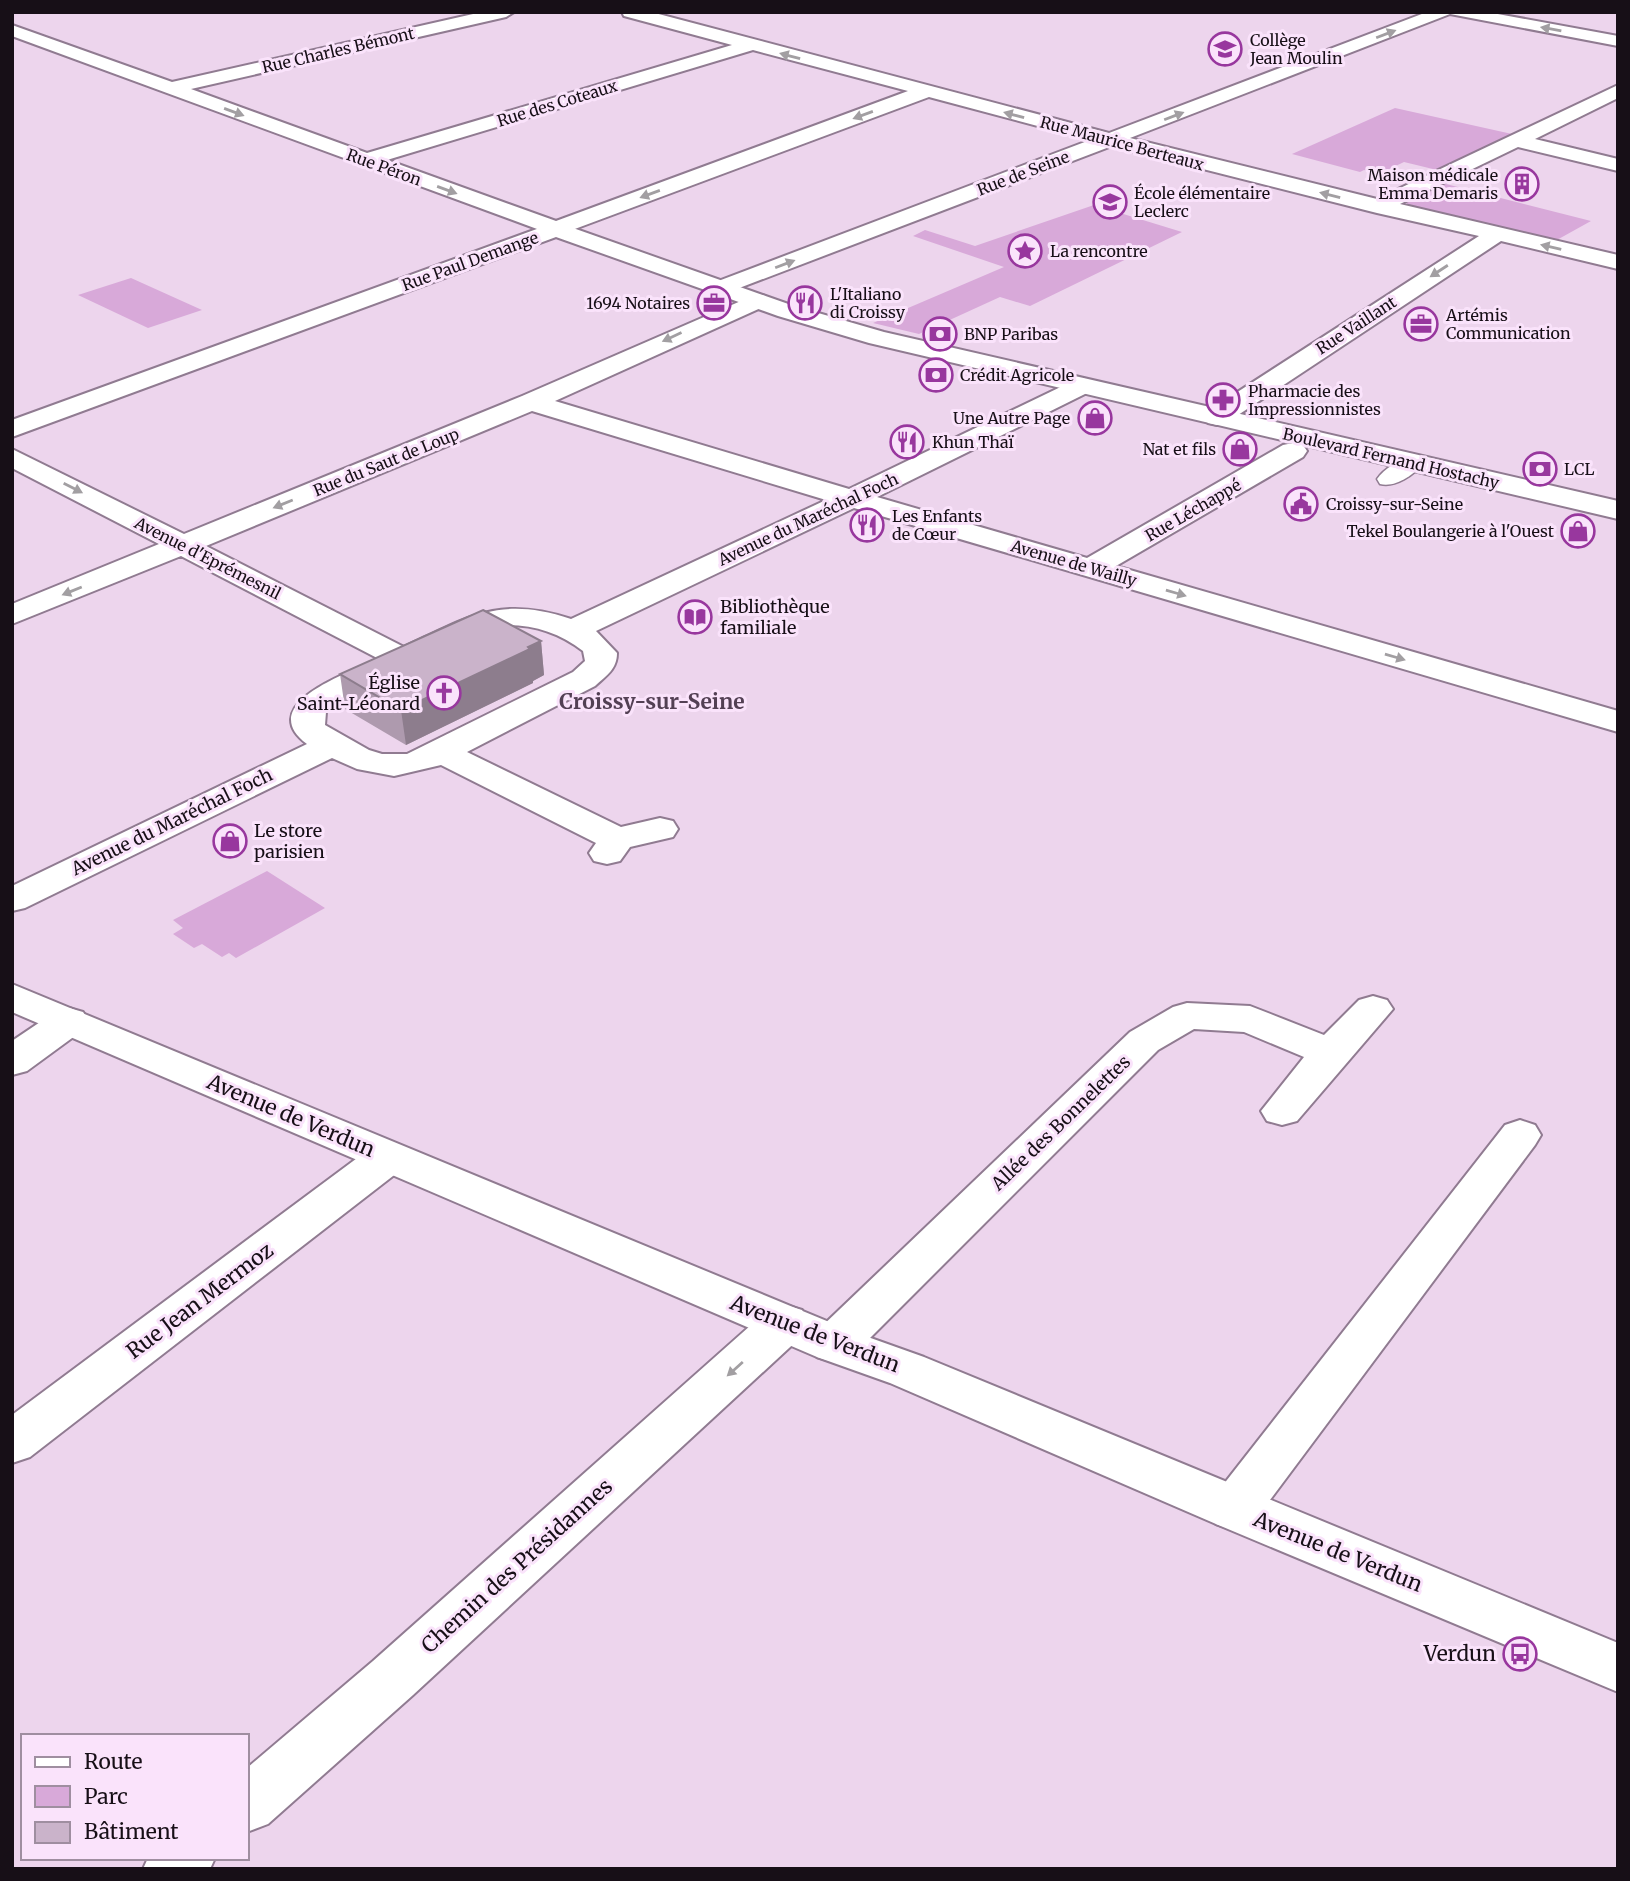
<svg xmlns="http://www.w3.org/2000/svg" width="1630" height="1881" font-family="Merriweather,serif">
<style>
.green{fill:#d8a9d9}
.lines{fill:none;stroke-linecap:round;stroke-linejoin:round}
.pedestrian-casing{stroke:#907b91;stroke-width:3}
.minor-casing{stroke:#907b91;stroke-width:4}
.tertiary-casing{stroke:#907b91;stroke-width:4}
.secondary-casing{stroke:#907b91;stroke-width:4}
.pedestrian{fill:#fff;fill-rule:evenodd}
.minor{fill:#fff;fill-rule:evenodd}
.tertiary{fill:#fff;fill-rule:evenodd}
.secondary{fill:#fff;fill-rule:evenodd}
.wall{fill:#ae9aae}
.shaded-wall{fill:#8d7d8d}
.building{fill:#cab3ca;stroke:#8d7d8d;stroke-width:2}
.oneway{fill:#a29fa2}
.labels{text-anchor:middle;stroke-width:6;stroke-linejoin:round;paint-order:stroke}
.far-poi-label{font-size:16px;fill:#170f17;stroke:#fae3fb;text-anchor:start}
.far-street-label{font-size:16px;fill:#170f17;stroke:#fae3fb}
.poi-label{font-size:18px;fill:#170f17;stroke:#fae3fb;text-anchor:start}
.street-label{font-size:18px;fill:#170f17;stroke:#fae3fb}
.quarter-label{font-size:21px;font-weight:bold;fill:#534054;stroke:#fae3fb}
.near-street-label{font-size:21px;fill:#170f17;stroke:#fae3fb}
.near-poi-label{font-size:21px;fill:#170f17;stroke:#fae3fb;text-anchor:end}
</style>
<rect width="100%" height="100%" fill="#edd5ed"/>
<path class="green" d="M1395,108l117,26 -75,36 -33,-8 -25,12 -15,-4 -4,2 -68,-18z
M1446,184l145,37 -36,20 -153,-33 8,-8z
M1094,205l88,27 -152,74 -30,-9 -81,37 -46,-11 131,-56 -91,-31 12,-6 50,16z
M131,278l71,32 -54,18 -70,-33z
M267,871l58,37 -89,50 -7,-5 -7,4 -20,-13 -8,4 -21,-14 10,-6 -10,-8z"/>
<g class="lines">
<defs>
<path id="pedestrian" d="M1412,456l8,2 3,5c-9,12 -28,25 -43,21l-3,-5c7,-10 23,-20 35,-23z"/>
<path id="minor" d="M482,12h32l-8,5 -315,72 176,64 365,-108 -108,-29 -2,-4h29l458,121 318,-121h60l131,24v10l-168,-32 -320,124 247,61 241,-114v13l-83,41 83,20v12l-100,-24 -118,57 218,51v14l-117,-28 -275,182 -9,2 -9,-2 -4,-6 4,-6 271,-175 -102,-23 -265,-67 -391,149 -8,-2 -4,-5 4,-5 377,-143 -161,-43 -373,139 -544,-200v-11l160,57zM753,50l155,41 -352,130 -169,-61z
M757,294l8,2 4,5 -4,5 -210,95 294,88 224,-108 9,-3 9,3 4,5 -4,5 -214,106 210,61 196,-113 10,-2 10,2 4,6 -4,6 -187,109 502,145v21l-764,-224 -258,123 21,22c0,16 -10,22 -22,33l-128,66 154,75 39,-9 13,3 5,8 -5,8 -43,10 -10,14 -13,3 -13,-3 -5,-8 7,-10 -155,-78 -47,11 -37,-7 -25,-11 -307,150 -13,3v-25l295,-142c-54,-40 44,-72 72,-85l-198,-103 -169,68v-20l147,-60 -147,-76v-19l172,85 338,-138zM532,411l294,89 -255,119c-72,-24 -103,-2 -167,28l-198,-101zM508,625c28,0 53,9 75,26l2,10 -12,11 -166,82h-25l-13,-4 -44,-25 1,-13 9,-7 158,-77z
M1373,996l14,4 6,9 -96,112 -15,4 -15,-4 -6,-10 43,-54 -60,-25 -50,-3 -36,21 -307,307 -17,5 -17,-5 -7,-13 7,-13 313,-299 43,-25 14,-4 63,3 74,29 35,-35z
M69,1008l14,4 6,9 -6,9 -56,41 -15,4v-34l43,-29z
M1520,1120l15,5 6,10 -6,10 -283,379 -18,6 -18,-6 -8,-15 8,-15 289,-369z
M387,1143l15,4 7,11 -7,11 -372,288 -18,6v-48l360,-268z
M785,1305l17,5 7,13 -7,13 -389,359 -145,129 -21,8v-64l126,-107 395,-351z
M148,1858h67l-5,11h-67z"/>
<path id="tertiary" d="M12,984l839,347 73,26 694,286v49l-402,-168 -326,-141 -73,-26 -805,-345z"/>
<path id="secondary" d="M556,222l238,84 90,26 734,169v18l-749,-176 -91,-27 -222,-79 -544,200v-17z"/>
</defs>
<use href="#pedestrian" class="pedestrian-casing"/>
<use href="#minor" class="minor-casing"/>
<use href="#tertiary" class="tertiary-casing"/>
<use href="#secondary" class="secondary-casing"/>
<use href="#pedestrian" class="pedestrian"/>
<use href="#minor" class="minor"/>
<use href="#tertiary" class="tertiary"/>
<use href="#secondary" class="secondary"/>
</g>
<path class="wall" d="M541,641l3,34 -11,6v2l-127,62 -61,-36 -5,-35z"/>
<path class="shaded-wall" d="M541,641l3,34 -11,6v2l-127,62 -5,-35z"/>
<path class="building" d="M483,610l58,31 -13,6 2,2 -129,61 -61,-36z"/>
<defs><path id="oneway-solid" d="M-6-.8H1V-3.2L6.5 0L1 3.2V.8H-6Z" transform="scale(1.75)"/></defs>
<g class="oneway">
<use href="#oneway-solid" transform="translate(1551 29) rotate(-170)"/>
<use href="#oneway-solid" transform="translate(1386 34) rotate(-21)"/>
<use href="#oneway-solid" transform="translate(790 56) rotate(-165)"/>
<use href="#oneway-solid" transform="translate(234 112) rotate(20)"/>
<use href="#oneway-solid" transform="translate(863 115) rotate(160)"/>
<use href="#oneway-solid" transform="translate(1014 115) rotate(-165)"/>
<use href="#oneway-solid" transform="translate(1174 116) rotate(-21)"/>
<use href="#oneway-solid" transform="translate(447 190) rotate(20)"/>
<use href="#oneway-solid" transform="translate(650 194) rotate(160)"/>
<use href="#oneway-solid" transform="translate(1330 195) rotate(-166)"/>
<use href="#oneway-solid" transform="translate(1551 247) rotate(-167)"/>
<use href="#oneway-solid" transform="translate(785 264) rotate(-21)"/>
<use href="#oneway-solid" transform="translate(1439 271) rotate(147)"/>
<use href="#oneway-solid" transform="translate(672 337) rotate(155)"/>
<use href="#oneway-solid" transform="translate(73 488) rotate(27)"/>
<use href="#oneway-solid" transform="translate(283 504) rotate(158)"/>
<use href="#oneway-solid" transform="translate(72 591) rotate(158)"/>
<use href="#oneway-solid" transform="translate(1176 593) rotate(16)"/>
<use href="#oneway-solid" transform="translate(1395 657) rotate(16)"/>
<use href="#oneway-solid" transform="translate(735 1369) rotate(138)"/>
</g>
<defs>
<symbol id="school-ring" viewBox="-11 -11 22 22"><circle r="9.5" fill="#fae3fb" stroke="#98379e" stroke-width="1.5"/><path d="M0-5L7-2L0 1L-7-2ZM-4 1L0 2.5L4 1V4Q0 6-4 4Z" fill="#98379e"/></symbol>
<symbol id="building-ring" viewBox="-11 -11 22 22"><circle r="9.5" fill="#fae3fb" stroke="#98379e" stroke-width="1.5"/><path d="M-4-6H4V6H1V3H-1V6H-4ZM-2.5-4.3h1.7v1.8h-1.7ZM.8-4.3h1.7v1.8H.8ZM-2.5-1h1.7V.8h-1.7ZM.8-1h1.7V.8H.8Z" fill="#98379e"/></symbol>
<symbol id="sight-ring" viewBox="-11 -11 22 22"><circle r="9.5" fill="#fae3fb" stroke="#98379e" stroke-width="1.5"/><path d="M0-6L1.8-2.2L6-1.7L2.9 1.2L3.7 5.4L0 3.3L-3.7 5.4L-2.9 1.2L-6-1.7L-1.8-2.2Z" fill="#98379e"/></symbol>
<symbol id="office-ring" viewBox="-11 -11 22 22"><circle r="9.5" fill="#fae3fb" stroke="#98379e" stroke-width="1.5"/><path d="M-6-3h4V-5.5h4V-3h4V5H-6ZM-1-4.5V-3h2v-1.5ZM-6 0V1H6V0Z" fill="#98379e"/></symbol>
<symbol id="restaurant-ring" viewBox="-11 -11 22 22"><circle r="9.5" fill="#fae3fb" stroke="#98379e" stroke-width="1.5"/><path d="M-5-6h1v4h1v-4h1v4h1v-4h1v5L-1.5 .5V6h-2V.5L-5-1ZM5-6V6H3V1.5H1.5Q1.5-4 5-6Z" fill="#98379e"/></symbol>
<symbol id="bank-ring" viewBox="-11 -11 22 22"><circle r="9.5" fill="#fae3fb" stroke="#98379e" stroke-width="1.5"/><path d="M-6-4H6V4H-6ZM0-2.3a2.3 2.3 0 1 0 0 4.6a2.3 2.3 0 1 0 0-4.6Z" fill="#98379e"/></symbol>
<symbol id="pharmacy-ring" viewBox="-11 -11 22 22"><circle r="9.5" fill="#fae3fb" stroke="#98379e" stroke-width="1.5"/><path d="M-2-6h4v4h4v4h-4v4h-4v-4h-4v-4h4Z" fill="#98379e"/></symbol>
<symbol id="shop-ring" viewBox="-11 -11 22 22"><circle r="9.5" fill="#fae3fb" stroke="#98379e" stroke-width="1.5"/><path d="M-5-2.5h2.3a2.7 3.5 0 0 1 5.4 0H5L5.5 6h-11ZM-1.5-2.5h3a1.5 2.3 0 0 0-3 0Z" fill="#98379e"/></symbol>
<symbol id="civic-ring" viewBox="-11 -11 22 22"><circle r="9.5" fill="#fae3fb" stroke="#98379e" stroke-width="1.5"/><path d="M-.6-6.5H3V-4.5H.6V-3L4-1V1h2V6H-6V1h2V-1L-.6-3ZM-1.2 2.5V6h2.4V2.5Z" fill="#98379e"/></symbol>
<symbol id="library-ring" viewBox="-11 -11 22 22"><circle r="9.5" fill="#fae3fb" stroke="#98379e" stroke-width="1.5"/><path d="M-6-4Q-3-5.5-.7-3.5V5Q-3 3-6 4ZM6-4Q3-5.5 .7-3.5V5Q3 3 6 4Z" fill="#98379e"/></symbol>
<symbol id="church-ring" viewBox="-11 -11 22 22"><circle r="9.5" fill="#fae3fb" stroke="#98379e" stroke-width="1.5"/><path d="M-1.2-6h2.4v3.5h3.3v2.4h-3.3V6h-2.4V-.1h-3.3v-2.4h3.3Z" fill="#98379e"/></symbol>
<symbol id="bus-ring" viewBox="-11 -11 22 22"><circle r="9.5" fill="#fae3fb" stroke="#98379e" stroke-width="1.5"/><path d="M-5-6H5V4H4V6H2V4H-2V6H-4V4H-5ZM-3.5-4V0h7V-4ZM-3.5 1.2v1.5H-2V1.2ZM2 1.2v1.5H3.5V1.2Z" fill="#98379e"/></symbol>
</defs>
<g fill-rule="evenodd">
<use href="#school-ring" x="1206" y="30" width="38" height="38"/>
<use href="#building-ring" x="1503" y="165" width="38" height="38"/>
<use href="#school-ring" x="1091" y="183" width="38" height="38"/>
<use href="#sight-ring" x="1006" y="232" width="38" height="38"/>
<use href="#office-ring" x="695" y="284" width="38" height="38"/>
<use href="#restaurant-ring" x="786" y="284" width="38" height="38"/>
<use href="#office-ring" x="1402" y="305" width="38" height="38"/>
<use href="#bank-ring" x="921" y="315" width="38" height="38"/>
<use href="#bank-ring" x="917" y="356" width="38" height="38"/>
<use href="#pharmacy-ring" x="1204" y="381" width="38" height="38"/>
<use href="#shop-ring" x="1076" y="399" width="38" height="38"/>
<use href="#restaurant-ring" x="888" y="423" width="38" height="38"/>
<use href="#shop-ring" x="1221" y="430" width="38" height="38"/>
<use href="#bank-ring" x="1521" y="450" width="38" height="38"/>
<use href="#civic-ring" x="1282" y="485" width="38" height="38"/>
<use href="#restaurant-ring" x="848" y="506" width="38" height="38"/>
<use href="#shop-ring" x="1559" y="512" width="38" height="38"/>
<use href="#library-ring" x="676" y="598" width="38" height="38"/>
<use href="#church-ring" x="425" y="674" width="38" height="38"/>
<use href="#shop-ring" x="211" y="822" width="38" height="38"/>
<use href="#bus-ring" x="1501" y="1635" width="38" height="38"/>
</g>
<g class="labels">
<g class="far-poi-label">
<text x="1250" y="46">Collège<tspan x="1250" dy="18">Jean Moulin</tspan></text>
<text x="1498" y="181" text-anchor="end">Maison médicale<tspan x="1498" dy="18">Emma Demaris</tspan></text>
<text x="1134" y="199">École élémentaire<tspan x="1134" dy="18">Leclerc</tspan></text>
<text x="1050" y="257">La rencontre</text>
<text x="830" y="300">L'Italiano<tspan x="830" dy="18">di Croissy</tspan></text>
<text x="690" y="309" text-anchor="end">1694 Notaires</text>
<text x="1446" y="321">Artémis<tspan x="1446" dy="18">Communication</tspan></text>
<text x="964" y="340">BNP Paribas</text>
<text x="960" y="381">Crédit Agricole</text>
<text x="1248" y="397">Pharmacie des<tspan x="1248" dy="18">Impressionnistes</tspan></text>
<text x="1070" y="424" text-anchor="end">Une Autre Page</text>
<text x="932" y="448">Khun Thaï</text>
<text x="1216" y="455" text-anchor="end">Nat et fils</text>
<text x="1564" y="475">LCL</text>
<text x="1326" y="510">Croissy-sur-Seine</text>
<text x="892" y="522">Les Enfants<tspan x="892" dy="18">de Cœur</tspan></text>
<text x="1554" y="537" text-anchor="end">Tekel Boulangerie à l'Ouest</text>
</g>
<g class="far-street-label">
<text transform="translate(338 50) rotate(-13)" y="6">Rue Charles Bémont</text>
<text transform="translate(557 103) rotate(-17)" y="6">Rue des Coteaux</text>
<text transform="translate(1122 143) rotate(15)" y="6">Rue Maurice Berteaux</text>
<text transform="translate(384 167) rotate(20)" y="6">Rue Péron</text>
<text transform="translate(1023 173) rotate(-21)" y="6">Rue de Seine</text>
<text transform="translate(470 261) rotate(-20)" y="6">Rue Paul Demange</text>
<text transform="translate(1356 325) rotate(-33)" y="6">Rue Vaillant</text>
<text transform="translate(1391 458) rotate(13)" y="6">Boulevard Fernand Hostachy</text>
<text transform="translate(386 462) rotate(-22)" y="6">Rue du Saut de Loup</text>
<text transform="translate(1193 510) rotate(-30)" y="6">Rue Léchappé</text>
<text transform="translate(808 519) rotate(-25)" y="6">Avenue du Maréchal Foch</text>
<text transform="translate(208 558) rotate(27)" y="6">Avenue d'Eprémesnil</text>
<text transform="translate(1074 563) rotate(16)" y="6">Avenue de Wailly</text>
</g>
<g class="poi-label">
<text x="720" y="613">Bibliothèque<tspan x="720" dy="21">familiale</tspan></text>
<text x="420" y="689" text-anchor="end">Église<tspan x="420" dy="21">Saint-Léonard</tspan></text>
<text x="254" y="837">Le store<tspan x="254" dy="21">parisien</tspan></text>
</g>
<g class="street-label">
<text transform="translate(172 822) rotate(-26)" y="6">Avenue du Maréchal Foch</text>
<text transform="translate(1061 1123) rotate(-44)" y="6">Allée des Bonnelettes</text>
</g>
<g class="quarter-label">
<text x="652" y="709">Croissy-sur-Seine</text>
</g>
<g class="near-street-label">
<text transform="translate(291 1116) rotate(23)" y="7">Avenue de Verdun</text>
<text transform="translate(200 1301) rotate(-37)" y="7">Rue Jean Mermoz</text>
<text transform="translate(815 1334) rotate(21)" y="7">Avenue de Verdun</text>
<text transform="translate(1338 1552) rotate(22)" y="7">Avenue de Verdun</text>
<text transform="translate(517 1566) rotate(-42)" y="7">Chemin des Présidannes</text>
</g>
<g class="near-poi-label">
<text x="1496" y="1661">Verdun</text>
</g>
</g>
<rect width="1630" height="1881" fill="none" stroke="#170f17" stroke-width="28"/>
<rect x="21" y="1734" width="228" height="126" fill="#fae3fb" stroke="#9f8ea0" stroke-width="2"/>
<rect x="35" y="1757" width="35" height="10" fill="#ffffff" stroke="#9f8ea0" stroke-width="2"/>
<text x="84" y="1769" font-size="21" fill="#170f17">Route</text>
<rect x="35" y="1786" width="35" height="21" fill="#d8a9d9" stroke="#9f8ea0" stroke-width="2"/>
<text x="84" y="1804" font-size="21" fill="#170f17">Parc</text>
<rect x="35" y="1822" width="35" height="21" fill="#cab3ca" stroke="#9f8ea0" stroke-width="2"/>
<text x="84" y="1839" font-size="21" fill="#170f17">Bâtiment</text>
</svg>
